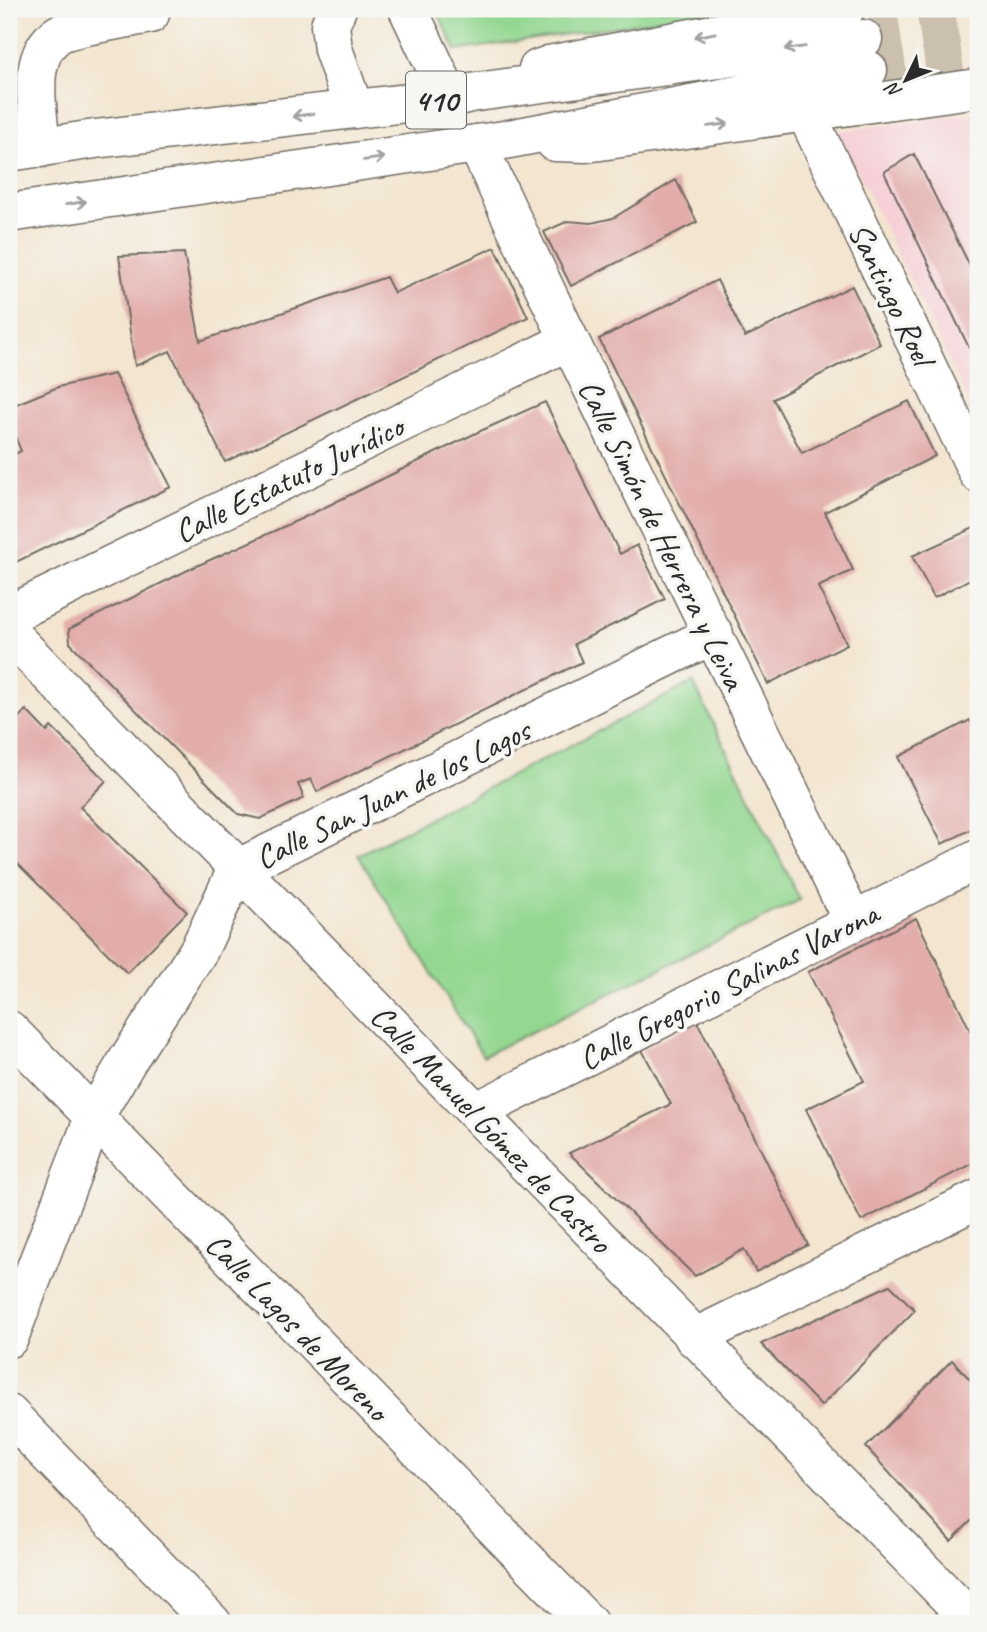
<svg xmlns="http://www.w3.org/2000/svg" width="987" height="1632" font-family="Caveat,sans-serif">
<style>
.built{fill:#f6cfd6}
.green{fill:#93d790;stroke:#5f815e;stroke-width:2}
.building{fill:#e2aca9}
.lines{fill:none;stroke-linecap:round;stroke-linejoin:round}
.major-tunnel{stroke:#cbc0ae;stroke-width:38;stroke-dasharray:38 19;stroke-linecap:butt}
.minor-casing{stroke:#716c64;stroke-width:41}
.major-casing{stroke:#716c64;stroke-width:41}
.minor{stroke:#fff;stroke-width:38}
.major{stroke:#fff;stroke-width:38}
.oneway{stroke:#a0a0a0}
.labels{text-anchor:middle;stroke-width:7;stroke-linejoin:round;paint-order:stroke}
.shield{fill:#f6f6f2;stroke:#686867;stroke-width:2}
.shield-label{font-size:32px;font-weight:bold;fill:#2b2b2b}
.street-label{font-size:33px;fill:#2b2b2b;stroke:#f6f6f2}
</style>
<rect width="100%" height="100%" fill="#f6f6f2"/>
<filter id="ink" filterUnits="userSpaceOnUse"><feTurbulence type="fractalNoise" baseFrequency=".0143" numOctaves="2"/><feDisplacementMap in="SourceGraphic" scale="14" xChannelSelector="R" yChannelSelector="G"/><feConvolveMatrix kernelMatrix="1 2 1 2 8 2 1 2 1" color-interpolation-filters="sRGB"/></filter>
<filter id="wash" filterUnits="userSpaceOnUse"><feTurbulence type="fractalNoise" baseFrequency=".00686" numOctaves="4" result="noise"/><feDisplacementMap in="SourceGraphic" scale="28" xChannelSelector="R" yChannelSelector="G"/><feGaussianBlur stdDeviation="1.57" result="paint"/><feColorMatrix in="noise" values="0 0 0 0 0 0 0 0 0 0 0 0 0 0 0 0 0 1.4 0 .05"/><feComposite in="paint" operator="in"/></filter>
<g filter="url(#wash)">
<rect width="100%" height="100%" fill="#f3e5cf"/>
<path class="built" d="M978,112v308l-140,-289z"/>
<path class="green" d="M436,9h295l-275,42z
M693,682l107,218 -317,156 -125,-201z"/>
<g id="blocks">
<path class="building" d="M914,154l64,128v69l-6,3 -88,-182z
M676,180l21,42 -126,64 -27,-54 24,-11 23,2 22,-5z
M495,247l33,70 -303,145 -55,-111 -35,15 -16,-110 65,-3 16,88 186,-64 8,16z
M717,280l28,57 107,-51 28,58 -107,55 29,54 107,-52 26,55 -110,56 28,58 -35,17 29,57 -79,40 -169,-345z
M114,374l57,113 -155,75 -7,-1v-104l12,-6 -12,-30v-14l49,-20z
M545,402l75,152 17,-9 28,54 -91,45 8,18 -265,130 -6,-13 -13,5 6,14 -44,21 -22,-5 -168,-171 -1,-14 121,-60 115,-52 171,-84z
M976,527l2,5v43l-44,23 -22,-42z
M26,710l21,22 4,-5 55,54 -26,26 107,105 -60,61 -118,-118v-128z
M970,720l8,16v90l-36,18 -44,-87z
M916,918l54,112 8,-4v135l-117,60 -55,-112 58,-28 -56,-109z
M697,1021l111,224 -52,27 -12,-23 -49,27 -126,-123 102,-49 -29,-54z
M890,1285l25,25 -94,96 -60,-62z
M952,1360l26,28v126l-27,27 -85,-94z"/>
</g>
</g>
<g filter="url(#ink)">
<use href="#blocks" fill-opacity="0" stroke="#716c64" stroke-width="2"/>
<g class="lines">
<path class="major-tunnel" d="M863,39l115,-17
M868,70l110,-17"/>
<defs>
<path id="minor" d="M337,9l-7,16 3,24 21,60
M408,9l42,89
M538,69l11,-4 296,-56
M806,113l172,360
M555,142l31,1 392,-55
M477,144c121,262 251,519 376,778
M41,148c-2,-35 -17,-92 18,-114 11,-7 74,-16 91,-20
M9,615l559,-274
M9,633l965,990
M9,1030l579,593
M477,1111l501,-252
M9,1338l85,-221 35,-59 70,-108 38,-81 477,-235
M694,1338l284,-139
M9,1414l203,209"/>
<path id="major" d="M9,152l86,-13 355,-41 20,-5 393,-54
M9,213l495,-73 364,-70"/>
</defs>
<use href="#minor" class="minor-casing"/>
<use href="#major" class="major-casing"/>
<use href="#minor" class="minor"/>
<use href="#major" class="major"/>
</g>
<defs><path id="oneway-shaft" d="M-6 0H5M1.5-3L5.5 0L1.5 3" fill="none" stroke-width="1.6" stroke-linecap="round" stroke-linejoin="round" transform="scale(1.75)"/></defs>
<g class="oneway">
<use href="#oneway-shaft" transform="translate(705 35) rotate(169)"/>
<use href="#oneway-shaft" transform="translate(795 48) rotate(172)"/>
<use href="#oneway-shaft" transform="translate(303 115) rotate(173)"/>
<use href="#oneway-shaft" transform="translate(718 125) rotate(-8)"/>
<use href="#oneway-shaft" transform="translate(374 159) rotate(-8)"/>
<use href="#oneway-shaft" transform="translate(76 203) rotate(-9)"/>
</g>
</g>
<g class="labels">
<rect class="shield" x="406" y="71.5" width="60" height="57" rx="5"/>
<g class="shield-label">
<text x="436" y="111">410</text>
</g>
<g class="street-label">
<text transform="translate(892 293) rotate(64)" y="12">Santiago Roel</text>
<text transform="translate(288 478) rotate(-26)" y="12">Calle Estatuto Jurídico</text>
<text transform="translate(663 534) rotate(64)" y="12">Calle Simón de Herrera y Leiva</text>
<text transform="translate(392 793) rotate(-26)" y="12">Calle San Juan de los Lagos</text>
<text transform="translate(728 985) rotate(-27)" y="12">Calle Gregorio Salinas Varona</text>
<text transform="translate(492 1128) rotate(46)" y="12">Calle Manuel Gómez de Castro</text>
<text transform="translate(298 1326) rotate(46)" y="12">Calle Lagos de Moreno</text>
</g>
</g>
<rect width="987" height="1632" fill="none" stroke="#f6f6f2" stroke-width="35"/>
<g transform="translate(906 80) rotate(227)" stroke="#f6f6f2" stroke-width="5" paint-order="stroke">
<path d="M0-5L12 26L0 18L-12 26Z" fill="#2b2b2b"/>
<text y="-10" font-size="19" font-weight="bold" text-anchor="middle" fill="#2b2b2b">N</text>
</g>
</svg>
